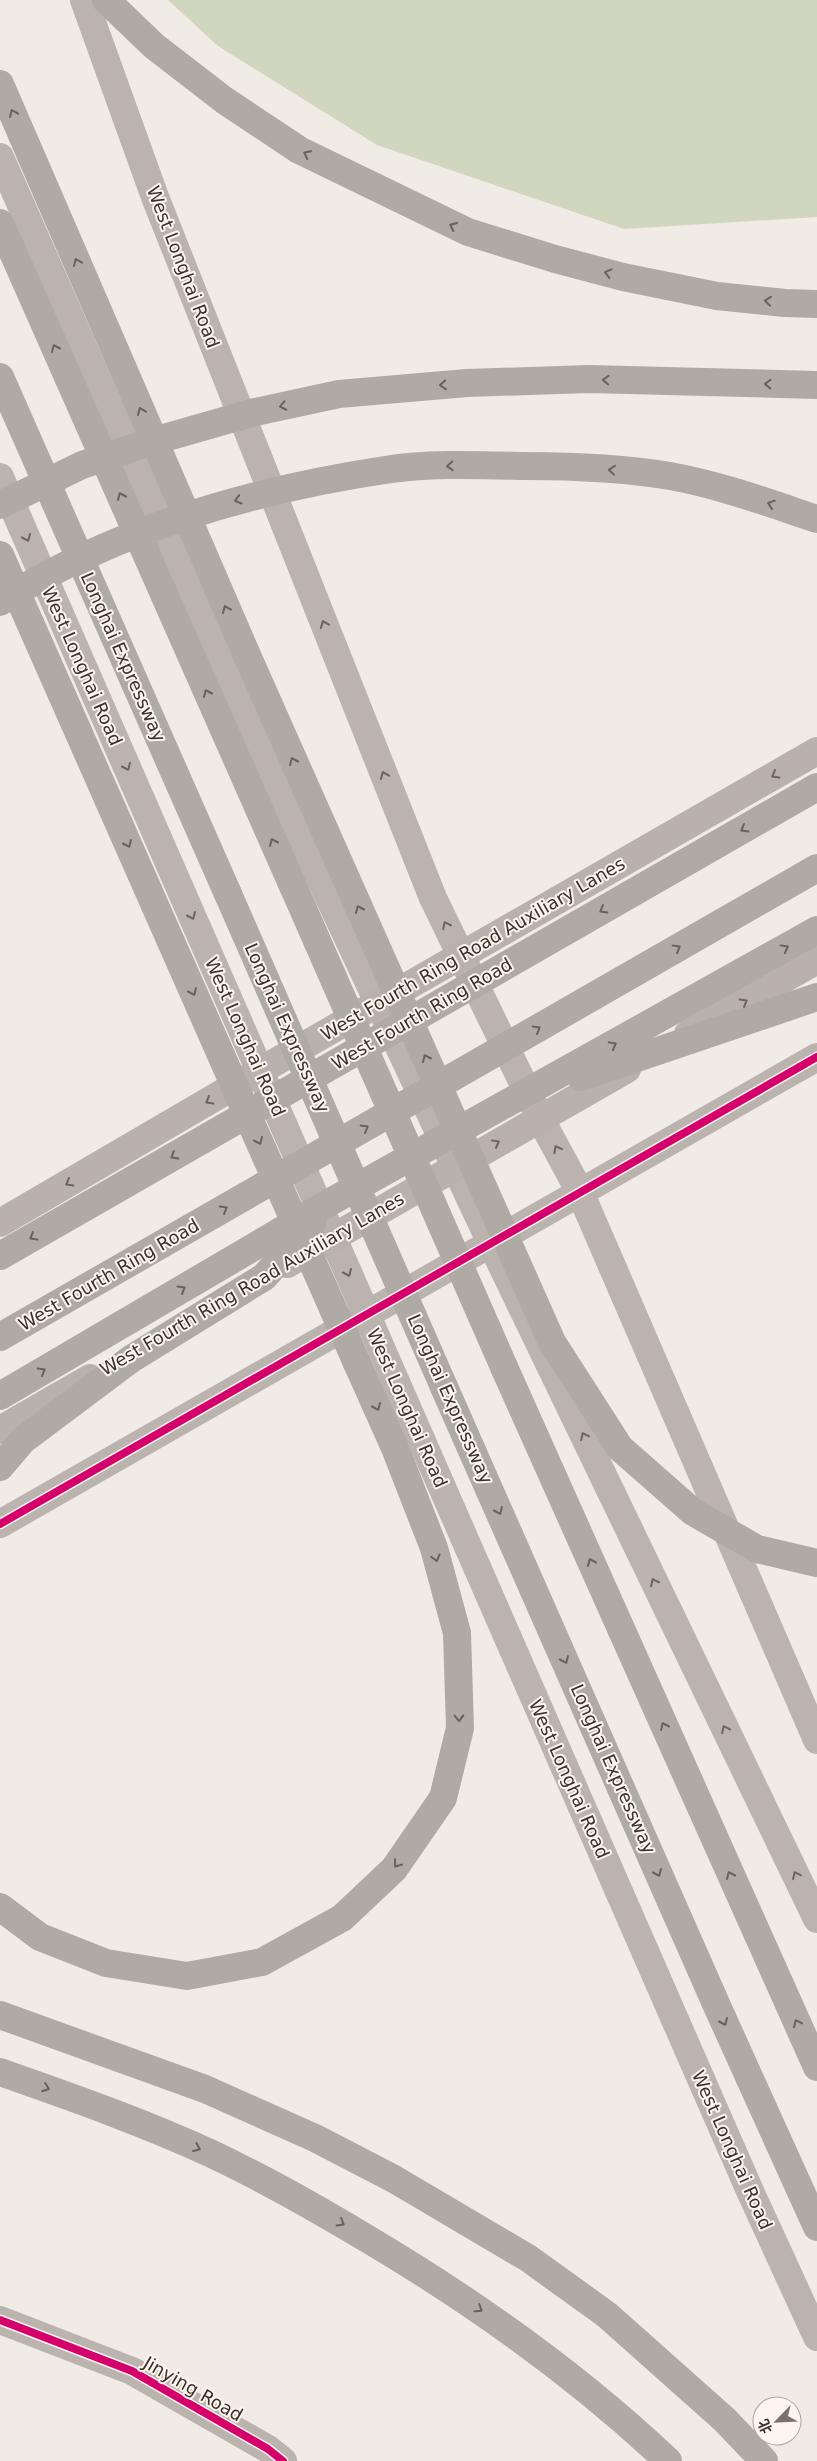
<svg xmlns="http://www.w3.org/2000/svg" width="817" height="2461" font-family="'DejaVu Sans','Noto Sans SC',sans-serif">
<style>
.green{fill:#d1d6bf}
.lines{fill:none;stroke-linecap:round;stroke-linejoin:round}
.secondary{stroke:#bab3ae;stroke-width:28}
.primary{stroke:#b8b1ad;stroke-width:28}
.highway{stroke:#afaaa4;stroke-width:28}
.highway-bridge{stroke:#afaaa4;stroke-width:28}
.cycleway-casing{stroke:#fbf5ee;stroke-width:11}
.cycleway{stroke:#d6006c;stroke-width:8}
.oneway{stroke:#69615b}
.oneway2{stroke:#6e645f}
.oneway3{stroke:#6d645f}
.labels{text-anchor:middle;stroke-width:4;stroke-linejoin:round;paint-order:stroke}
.street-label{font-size:18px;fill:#3b302b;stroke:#fbf5ee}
</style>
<rect width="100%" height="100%" fill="#f0ebe5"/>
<path class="green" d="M168,0h649v217l-193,12 -247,-84 -159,-99z"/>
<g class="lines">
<path class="secondary" d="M84,0l71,197 278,701 107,220 40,74 237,548
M0,157l256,585 235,501 326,676
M0,477l750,1714 67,146
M0,1524l817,-467
M0,2320l132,51 136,78 15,12"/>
<path class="primary" d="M688,1034l129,-74
M0,1223l260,-152 557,-320
M287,1264l340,-195
M0,1430l90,-52"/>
<path class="highway" d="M106,0l48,46 70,54 75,50 169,82 87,27 68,18 94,19 68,7 32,1
M0,84l246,569
M0,223l293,663
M0,377l228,517
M0,555l108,244
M504,1367l313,700
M444,1387l273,619 100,221
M0,1907l40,30 66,26 81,13 75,-14 80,-44 52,-49 49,-71 17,-70 -3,-95 -23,-85 -39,-100 -38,-85
M0,2015l205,74 110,49 79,41 134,79 79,57 118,105 39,41
M0,2072c71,25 143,50 212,82 53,25 104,54 154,84 108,64 211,137 302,223"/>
<path class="highway-bridge" d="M0,505l82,-40 68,-23 105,-30 84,-18 128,-11 122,-4 228,6
M0,602c115,-72 252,-112 385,-132 45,-7 94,-5 140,-4 48,0 97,2 145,10 50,9 99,27 147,43
M246,653l306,689 68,106 73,64 64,37 60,14
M108,799l249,564
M293,886l211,481
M228,894l216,493
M581,1077l236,-80
M0,1256l817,-469
M0,1337l817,-469
M0,1396l332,-195 485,-271
M0,1467l23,-27 108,-81 133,-82 48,-53"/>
<defs>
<path id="cycleway" d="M0,1524l817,-467
M0,2320l132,51 136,78 15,12"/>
</defs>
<use href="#cycleway" class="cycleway-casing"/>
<use href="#cycleway" class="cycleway"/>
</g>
<defs><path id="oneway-chevron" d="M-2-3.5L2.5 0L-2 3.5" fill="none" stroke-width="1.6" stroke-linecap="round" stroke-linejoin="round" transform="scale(1.25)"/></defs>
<g class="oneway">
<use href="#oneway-chevron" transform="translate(13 113) rotate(-113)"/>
<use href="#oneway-chevron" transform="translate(307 154) rotate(-153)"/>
<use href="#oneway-chevron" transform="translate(453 226) rotate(-155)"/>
<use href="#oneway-chevron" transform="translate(77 262) rotate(-113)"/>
<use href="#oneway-chevron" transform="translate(608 273) rotate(-165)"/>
<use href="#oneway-chevron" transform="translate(768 301) rotate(-174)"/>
<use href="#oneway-chevron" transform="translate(55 348) rotate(-114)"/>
<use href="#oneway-chevron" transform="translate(606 380) rotate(-178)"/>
<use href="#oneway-chevron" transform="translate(768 384) rotate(-178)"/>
<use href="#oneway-chevron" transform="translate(443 385) rotate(175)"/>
<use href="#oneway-chevron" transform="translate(283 406) rotate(168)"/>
<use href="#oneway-chevron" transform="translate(141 411) rotate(-113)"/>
<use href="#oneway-chevron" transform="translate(450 466) rotate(177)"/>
<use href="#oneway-chevron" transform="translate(612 470) rotate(-174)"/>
<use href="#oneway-chevron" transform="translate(121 496) rotate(-114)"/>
<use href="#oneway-chevron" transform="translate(238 500) rotate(163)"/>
<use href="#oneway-chevron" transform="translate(771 504) rotate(-161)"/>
<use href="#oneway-chevron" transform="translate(226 609) rotate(-113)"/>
<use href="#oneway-chevron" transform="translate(207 693) rotate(-114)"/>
<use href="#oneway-chevron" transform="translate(293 761) rotate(-114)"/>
<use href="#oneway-chevron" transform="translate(744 829) rotate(150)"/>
<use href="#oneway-chevron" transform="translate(273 842) rotate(-114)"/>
<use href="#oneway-chevron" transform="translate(128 844) rotate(66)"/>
<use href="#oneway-chevron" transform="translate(359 909) rotate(-114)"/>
<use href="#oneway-chevron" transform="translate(603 910) rotate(150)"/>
<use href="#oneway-chevron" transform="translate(677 948) rotate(-30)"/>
<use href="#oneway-chevron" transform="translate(785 948) rotate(-29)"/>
<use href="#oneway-chevron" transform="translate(193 992) rotate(66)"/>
<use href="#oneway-chevron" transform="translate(537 1029) rotate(-30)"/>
<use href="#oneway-chevron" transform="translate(613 1045) rotate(-29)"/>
<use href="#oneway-chevron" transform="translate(426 1058) rotate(-114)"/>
<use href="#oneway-chevron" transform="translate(365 1128) rotate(-30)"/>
<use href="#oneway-chevron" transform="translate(259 1141) rotate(66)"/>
<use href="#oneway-chevron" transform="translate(174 1156) rotate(150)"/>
<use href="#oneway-chevron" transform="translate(224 1209) rotate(-30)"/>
<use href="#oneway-chevron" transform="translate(33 1237) rotate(150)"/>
<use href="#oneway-chevron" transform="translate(182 1289) rotate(-30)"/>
<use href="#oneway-chevron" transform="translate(42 1371) rotate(-30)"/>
<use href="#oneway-chevron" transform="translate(377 1407) rotate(66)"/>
<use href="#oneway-chevron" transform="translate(499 1511) rotate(66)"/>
<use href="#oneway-chevron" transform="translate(436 1558) rotate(75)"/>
<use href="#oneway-chevron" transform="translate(591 1562) rotate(-114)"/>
<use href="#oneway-chevron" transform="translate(565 1660) rotate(66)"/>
<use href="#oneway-chevron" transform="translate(459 1718) rotate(88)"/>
<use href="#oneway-chevron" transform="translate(664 1726) rotate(-114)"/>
<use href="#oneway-chevron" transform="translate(397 1864) rotate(127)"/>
<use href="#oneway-chevron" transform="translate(658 1873) rotate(66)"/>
<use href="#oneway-chevron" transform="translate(730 1875) rotate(-114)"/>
<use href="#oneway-chevron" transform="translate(724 2022) rotate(66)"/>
<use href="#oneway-chevron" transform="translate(797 2023) rotate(-115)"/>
<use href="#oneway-chevron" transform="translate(46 2088) rotate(20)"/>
<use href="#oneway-chevron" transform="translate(197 2148) rotate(23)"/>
<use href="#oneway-chevron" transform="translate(341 2223) rotate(31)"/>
<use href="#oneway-chevron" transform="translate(479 2309) rotate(33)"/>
</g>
<g class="oneway2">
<use href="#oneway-chevron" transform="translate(27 538) rotate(66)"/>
<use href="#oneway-chevron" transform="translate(324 624) rotate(-112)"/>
<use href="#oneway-chevron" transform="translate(127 767) rotate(66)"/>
<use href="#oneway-chevron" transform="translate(384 775) rotate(-112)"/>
<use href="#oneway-chevron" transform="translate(192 916) rotate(66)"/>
<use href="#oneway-chevron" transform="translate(446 925) rotate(-116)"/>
<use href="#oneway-chevron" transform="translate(557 1149) rotate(-118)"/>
<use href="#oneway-chevron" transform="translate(348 1273) rotate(66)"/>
<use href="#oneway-chevron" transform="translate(584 1436) rotate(-116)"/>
<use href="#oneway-chevron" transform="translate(654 1582) rotate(-116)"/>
<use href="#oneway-chevron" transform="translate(725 1729) rotate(-116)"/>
<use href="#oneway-chevron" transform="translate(796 1875) rotate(-116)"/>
</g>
<g class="oneway3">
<use href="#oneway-chevron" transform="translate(775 775) rotate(150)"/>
<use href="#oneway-chevron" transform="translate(744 1002) rotate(-30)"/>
<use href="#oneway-chevron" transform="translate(209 1101) rotate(150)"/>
<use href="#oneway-chevron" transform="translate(496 1143) rotate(-29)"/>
<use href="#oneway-chevron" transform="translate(69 1183) rotate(150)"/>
</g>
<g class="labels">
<g class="street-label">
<text transform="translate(183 267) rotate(69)" y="6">West Longhai Road</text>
<text transform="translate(123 657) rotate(66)" y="6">Longhai Expressway</text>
<text transform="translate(82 666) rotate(66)" y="6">West Longhai Road</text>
<text transform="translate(473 949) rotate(-30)" y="6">West Fourth Ring Road Auxiliary Lanes</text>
<text transform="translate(422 1014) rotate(-30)" y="6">West Fourth Ring Road</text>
<text transform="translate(287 1028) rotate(66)" y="6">Longhai Expressway</text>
<text transform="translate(245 1037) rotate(66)" y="6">West Longhai Road</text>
<text transform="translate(109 1275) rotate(-30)" y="6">West Fourth Ring Road</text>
<text transform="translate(252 1284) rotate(-30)" y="6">West Fourth Ring Road Auxiliary Lanes</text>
<text transform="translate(450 1399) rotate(66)" y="6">Longhai Expressway</text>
<text transform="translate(407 1408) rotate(66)" y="6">West Longhai Road</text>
<text transform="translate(613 1769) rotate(66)" y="6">Longhai Expressway</text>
<text transform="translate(569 1779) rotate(66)" y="6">West Longhai Road</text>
<text transform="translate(732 2150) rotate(66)" y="6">West Longhai Road</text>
<text transform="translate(193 2389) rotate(30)" y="6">Jinying Road</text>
</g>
</g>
<g transform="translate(777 2421) rotate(246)"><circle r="24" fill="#fbf5ee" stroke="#aea6a0"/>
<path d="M0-4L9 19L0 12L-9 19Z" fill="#7a716c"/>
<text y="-8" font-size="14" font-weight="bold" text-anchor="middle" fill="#3b302b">北</text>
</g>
</svg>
